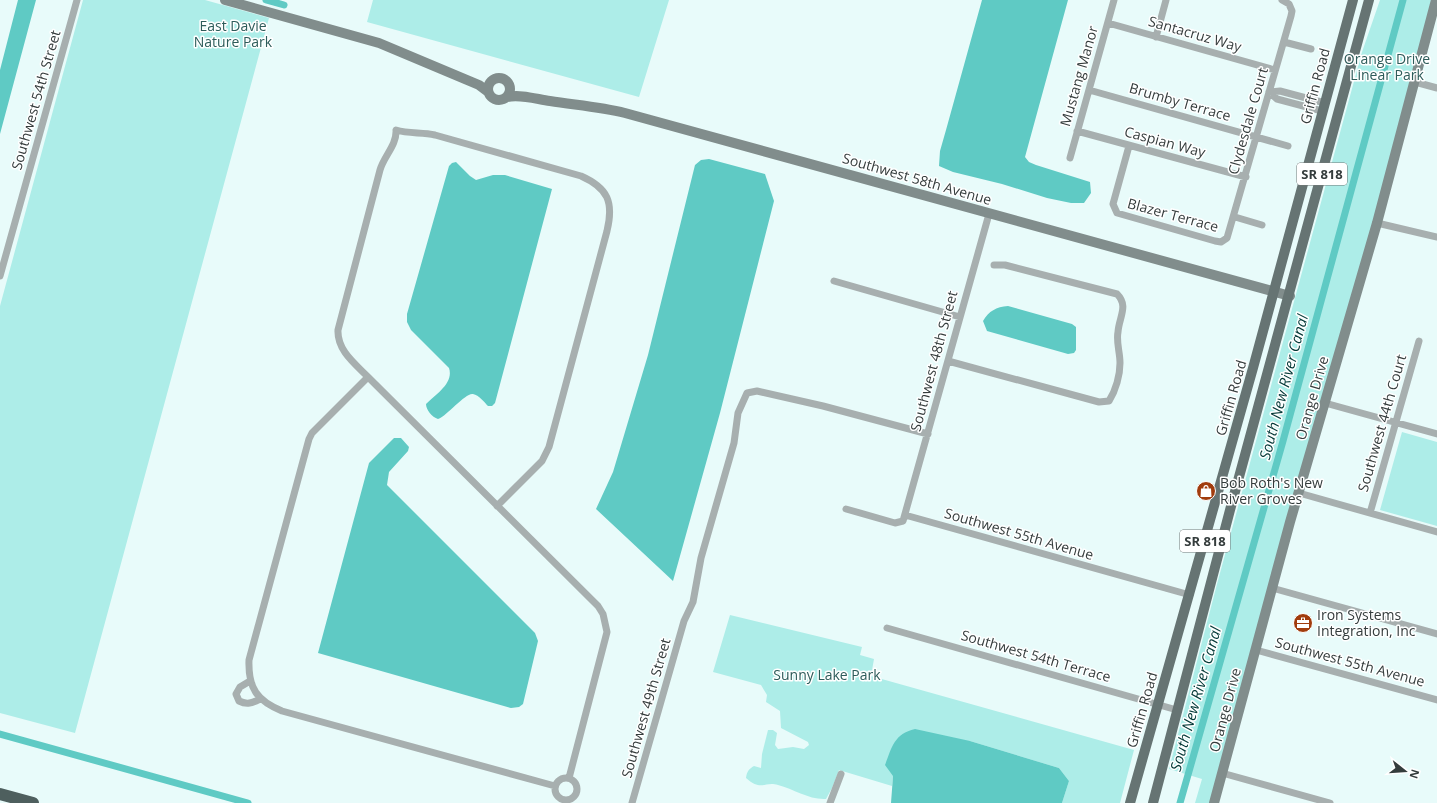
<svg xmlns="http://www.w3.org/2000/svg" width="1437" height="803" font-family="'Open Sans',sans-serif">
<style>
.green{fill:#adede8}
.water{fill:#5fcac4}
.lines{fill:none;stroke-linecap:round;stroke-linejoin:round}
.canal{stroke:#5fcac4;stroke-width:7}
.street{stroke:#a7afaf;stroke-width:7}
.secondary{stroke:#818d8c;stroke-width:10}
.primary{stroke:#667473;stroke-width:10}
.highway{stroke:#4e5f5e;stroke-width:12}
.labels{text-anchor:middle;stroke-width:3;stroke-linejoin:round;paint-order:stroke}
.shield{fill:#fff;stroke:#717676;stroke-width:1}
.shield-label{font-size:13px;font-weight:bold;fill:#343c3c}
.park-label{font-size:14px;fill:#2d5c5a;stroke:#fff}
.street-label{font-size:14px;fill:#343c3c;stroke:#fff}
.poi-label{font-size:14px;fill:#343c3c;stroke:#fff;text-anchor:start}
.water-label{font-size:15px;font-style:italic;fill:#023836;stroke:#fff}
</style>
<rect width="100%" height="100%" fill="#e8fbfa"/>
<path class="green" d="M83,0h122l64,18 -194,715 -75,-20v-407z
M373,0h296l-30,97 -272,-75z
M1380,0h51l-10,50 -211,753h-15l7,-24 -33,-10 48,-185 145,-532z
M1402,432l35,10v84l-57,-16z
M730,615l132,32 -2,8 14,4 -3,17 263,74 -14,53h-58l7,-22 -10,-13 -89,-27 -77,35 -1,10 -53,-16 -7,18 -6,11c-17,1 -32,-10 -48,-14 -14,-4 -16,7 -32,-7 1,-7 3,-9 8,-12l7,2 1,-14 6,-24h5l4,3 -2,12 3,4 15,-2 11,2 5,-4 -1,-3 -27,-14 -1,-17 -14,-9 1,-7 -6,-10 -48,-13z"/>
<path class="water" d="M18,0h18l-36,134v-64z
M982,0h86l-43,157 4,5 7,3 54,17 1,11 -7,10h-13l-24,-5 -45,-14 -49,-12 -14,-6 1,-15 6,-21z
M709,159l56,15 9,27 -54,212 -47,168 -77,-72 17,-37 35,-117 47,-190 6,-5z
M456,162l14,14 6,4 17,-5h12l47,14 -57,214 -3,3h-4c-4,-4 -9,-11 -15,-12 -7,-2 -25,21 -35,25 -6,-2 -12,-9 -12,-15 10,-10 28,-21 23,-36l-38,-38 -4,-8v-8l42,-148 3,-3z
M1008,306l64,18 4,3v23l-2,3 -6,1 -81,-23 -4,-10c6,-10 13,-14 25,-15z
M394,438h7l8,9 -1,4 -19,21 -2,13 148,148 3,8 -15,63 -4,3 -8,1 -193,-55 51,-190z
M915,729l55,12 89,27 10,13 -7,22h-171l2,-27 -8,-11c7,-18 9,-31 30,-36z"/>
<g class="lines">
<path class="canal" d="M266,0l18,5
M0,734l248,69
M1180,803l103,-362 120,-441"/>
<path class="street" d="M1108,23l167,47
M1156,37l10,-37
M1284,42l27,7
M1415,82l22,6
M1089,90l199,56
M1269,92l8,7 45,12
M1269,92l11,-1 45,12
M1077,131l169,46
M1129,146l-16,58 4,9 98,28 6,1 6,-4 64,-222 1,-5 -3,-7 -7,-4
M1070,158l44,-158
M1235,217l27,8
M1377,223l60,14
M0,276l77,-276
M834,281l126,36
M948,361l151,41 10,-1c7,-11 11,-26 11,-38 0,-11 -4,-21 -2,-31 1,-15 11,-26 -1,-38l-112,-29h-11
M368,377l-56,56 -3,6 -60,221c-1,28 8,41 33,51l273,75
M1325,403l112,31
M1299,493l138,39
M497,506l45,-45 7,-14 58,-216c7,-29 1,-43 -26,-55l-146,-41c-13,-3 -26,-1 -39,-5 1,15 -12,26 -16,40l-42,160c-1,20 16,33 30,47l230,229 5,8 4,18 -38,146
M846,509l49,14 8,-2 86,-307
M1370,513l49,-172
M905,515l285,80
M1272,588l165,46
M887,628l290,82
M1256,650l181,50
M250,681l-10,6 -4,7 3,7c8,4 13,2 21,-2
M1222,773l108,30
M555 789a11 11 0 1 1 22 0a11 11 0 1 1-22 0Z
M632,803l52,-182 9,-19 8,-44 33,-115 4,-30 9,-20 10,-2 66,15 105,28
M830,803l11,-29"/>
<path class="secondary" d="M225,0l154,43 100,42 8,6
M488 89a11 11 0 1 1 22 0a11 11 0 1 1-22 0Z
M507,97c14,-3 29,2 43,4 25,4 50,6 75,12l665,183
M1214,803l76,-281 87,-299 59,-223"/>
<path class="primary" d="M1130,803l123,-435 100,-368
M1153,803l77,-293 139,-510"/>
<path class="highway" d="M0,794l33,9"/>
</g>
<defs>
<symbol id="shop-disc" viewBox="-11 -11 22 22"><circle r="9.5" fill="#a13c0d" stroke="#fff"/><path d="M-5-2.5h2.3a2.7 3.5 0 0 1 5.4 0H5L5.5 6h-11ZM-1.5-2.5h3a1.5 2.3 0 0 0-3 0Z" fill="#fff"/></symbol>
<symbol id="office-disc" viewBox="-11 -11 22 22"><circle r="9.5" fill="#a13c0d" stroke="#fff"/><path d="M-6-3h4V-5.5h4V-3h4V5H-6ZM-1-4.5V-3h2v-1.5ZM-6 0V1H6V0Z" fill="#fff"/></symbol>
</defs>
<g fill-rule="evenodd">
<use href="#shop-disc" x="1195" y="480" width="22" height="22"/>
<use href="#office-disc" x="1292" y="612" width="22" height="22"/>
</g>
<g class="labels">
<g class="shield">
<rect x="1297" y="163" width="50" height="22" rx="3"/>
<rect x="1180" y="530" width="50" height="22" rx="3"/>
</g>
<g class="shield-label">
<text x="1322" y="179">SR 818</text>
<text x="1205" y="546">SR 818</text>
</g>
<g class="park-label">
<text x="233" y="31">East Davie<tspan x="233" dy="16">Nature Park</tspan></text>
<text x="1387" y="64">Orange Drive<tspan x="1387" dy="16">Linear Park</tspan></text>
<text x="827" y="680">Sunny Lake Park</text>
</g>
<g class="street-label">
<text transform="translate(1195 34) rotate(16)" y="5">Santacruz Way</text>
<text transform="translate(1079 76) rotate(-74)" y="5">Mustang Manor</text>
<text transform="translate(1315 86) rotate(-75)" y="5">Griffin Road</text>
<text transform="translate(36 100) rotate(-74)" y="5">Southwest 54th Street</text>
<text transform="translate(1180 102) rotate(16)" y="5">Brumby Terrace</text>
<text transform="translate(1248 121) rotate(-74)" y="5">Clydesdale Court</text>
<text transform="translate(1165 142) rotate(15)" y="5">Caspian Way</text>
<text transform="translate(917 179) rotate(16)" y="5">Southwest 58th Avenue</text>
<text transform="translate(1173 215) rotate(15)" y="5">Blazer Terrace</text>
<text transform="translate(934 361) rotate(-75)" y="5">Southwest 48th Street</text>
<text transform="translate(1231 398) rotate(-74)" y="5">Griffin Road</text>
<text transform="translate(1312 398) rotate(-74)" y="5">Orange Drive</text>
<text transform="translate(1382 423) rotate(-74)" y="5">Southwest 44th Court</text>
<text transform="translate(1019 534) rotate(16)" y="5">Southwest 55th Avenue</text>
<text transform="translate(1036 656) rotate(16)" y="5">Southwest 54th Terrace</text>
<text transform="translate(1350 662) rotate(15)" y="5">Southwest 55th Avenue</text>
<text transform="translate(646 708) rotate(-74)" y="5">Southwest 49th Street</text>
<text transform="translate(1142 710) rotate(-74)" y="5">Griffin Road</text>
<text transform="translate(1225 710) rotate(-75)" y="5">Orange Drive</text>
</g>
<g class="poi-label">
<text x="1220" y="488">Bob Roth's New<tspan x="1220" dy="16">River Groves</tspan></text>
<text x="1317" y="620">Iron Systems<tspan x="1317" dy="16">Integration, Inc</tspan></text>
</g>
<g class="water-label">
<text transform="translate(1284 387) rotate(-75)" y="5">South New River Canal</text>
<text transform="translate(1196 699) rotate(-74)" y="5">South New River Canal</text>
</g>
</g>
<g transform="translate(1405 771) rotate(107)" stroke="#ffffff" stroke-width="3" paint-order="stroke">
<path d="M0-3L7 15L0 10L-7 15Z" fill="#343c3c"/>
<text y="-6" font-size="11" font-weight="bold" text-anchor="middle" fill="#343c3c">N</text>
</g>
</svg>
